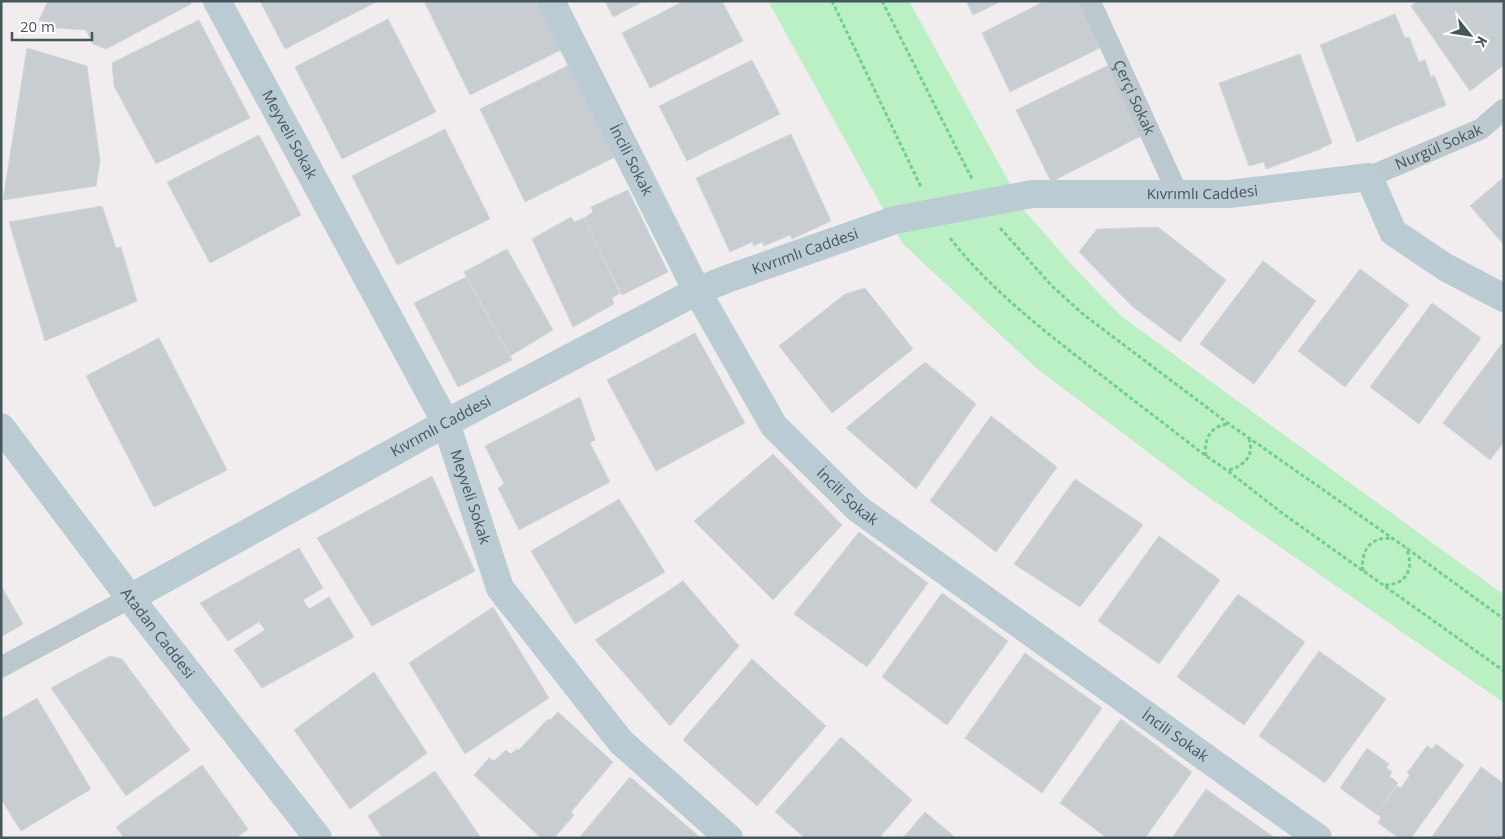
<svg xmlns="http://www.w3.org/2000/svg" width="1505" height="839" font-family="'Open Sans',sans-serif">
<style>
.green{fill:#baf0c3}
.building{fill:#c7cdd1;stroke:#d1d6da}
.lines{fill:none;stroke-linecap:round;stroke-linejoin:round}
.path{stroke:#70d08c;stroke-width:3;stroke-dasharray:4 2.5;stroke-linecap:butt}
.street{stroke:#bbc9ce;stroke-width:21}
.secondary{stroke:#bacbd3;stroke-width:28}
.labels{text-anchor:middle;stroke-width:4;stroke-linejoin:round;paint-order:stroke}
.street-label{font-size:15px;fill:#45565c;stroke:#fff}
</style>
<rect width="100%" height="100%" fill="#f1edee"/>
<path class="green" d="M768,1h141l116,210 46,53 50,52 383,279v108l-310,-216 -158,-119 -134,-125z"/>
<path class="building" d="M48,1h142l1,3 -85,45 -13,-5 -7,-14 -30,-2 -17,-8z
M260,1h118l-93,48z
M424,1h113l24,49 -91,45z
M605,1h39l-31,16z
M684,1h38l21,40 -93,47 -28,-55z
M966,1h36l-29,14z
M1045,1h37l22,45 -94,46 -28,-59z
M1417,1h87v64l-34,26 -59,-85z
M1395,14l10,24 4,-1 10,25 6,-2 6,17 3,-2 12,30 -89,37 -37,-97z
M388,19l48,93 -94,47 -47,-92z
M199,20l51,98 -94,46 -42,-78 -2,-23z
M27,48l60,18 13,95 -4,25 -93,14z
M1300,54l32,89 -11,5v1l-55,20 -2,-7 -15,4 -30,-83z
M752,60l28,54 -93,47 -28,-55z
M1111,64l34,70 -94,48 -35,-72z
M569,65l46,92 -90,45 -45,-93z
M445,129l45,90 -93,46 -45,-89z
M791,134l40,87 -39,18 -2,-4 -26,11 -2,-4 -8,4 -2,-4 -22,10 -34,-74z
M259,135l42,80 -91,48 -43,-81z
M1504,177v68l-34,-39z
M628,190l40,82 -46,23 -38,-77 9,-6 -2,-5z
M102,206l14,42 5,-1 16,54 -92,40 -36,-119z
M571,217l3,5 10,-4 36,75 -8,5 2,6 -41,23 -41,-88z
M1158,227l68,53 -46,62 -47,-35 -54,-55 18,-23z
M507,249l46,81 -43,26 -46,-84z
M1263,261l53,40 -62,83 -54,-40z
M1360,269l49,36 -64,82 -47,-36z
M466,277l46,83 -54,27 -44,-84z
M865,288l48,61 -81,64 -53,-67 66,-52z
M1432,303l49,35 -62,86 -49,-37z
M695,333l50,90 -89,48 -49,-91z
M159,338l68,132 -73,37 -68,-131z
M1504,341v101l-14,18 -47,-37z
M925,362l51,42 -60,85 -70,-61z
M580,397l15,43 -5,3 20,39 -91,48 -21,-42 6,-4 -19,-38z
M991,416l66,51 -61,85 -66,-51z
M773,454l69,71 -69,75 -79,-79z
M432,476l43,95 -103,55 -55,-88z
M1075,479l68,46 -63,82 -66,-43z
M619,499l46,73 -90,52 -44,-73z
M859,532l69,51 -61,84 -73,-53z
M1159,536l61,44 -61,84 -61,-43z
M299,548l24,40 -20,12 6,9 20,-12 25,40 -92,51 -28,-38 31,-20 -6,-8 -31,19 -28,-38z
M683,581l56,65 -69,80 -75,-86z
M1,586l22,38 -22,13z
M942,593l66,48 -61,84 -65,-48z
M1238,594l67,48 -61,83 -67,-48z
M493,607l56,91 -84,56 -56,-91z
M1319,651l67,48 -61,84 -66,-47z
M1025,653l77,55 -60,85 -77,-55z
M110,656l12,3 68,91 -64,46 -75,-108z
M752,659l74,67 -69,80 -74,-66z
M374,672l53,81 -77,56 -56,-79z
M37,698l54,91 -70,42 -20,-32v-80z
M558,712l55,50 -42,50 3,3 -20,23h-13l-67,-63 15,-17 5,3 12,-11 5,4 6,-5 2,1 29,-31 2,1z
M1121,719l71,53 -47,66h-38l-47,-35z
M841,737l71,63 -33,38h-74l-30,-26z
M1436,744l28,21 -53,73h-12l-21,-15 3,-6 -5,-3 21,-28 4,2 9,-13 -3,-2 20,-27 5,3z
M1367,748l22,16 -3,4 6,4 -3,4 9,7 -22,31 -36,-26z
M202,765l46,64 -12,9h-112l-8,-11z
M1481,767l23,17v54h-73z
M435,771l46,67h-99l-14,-22z
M630,777l71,61h-122z
M1206,789l69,49h-103z
M925,812l31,26h-53z"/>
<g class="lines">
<path class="path" d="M832,1l89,186
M882,1l90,178
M1000,228l52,58 32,29 145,109 176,123 99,72
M950,238c39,50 88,88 138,127 39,30 79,61 118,91l22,15 54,42 222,158
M1206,456c-3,-16 5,-31 23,-32
M1229,470c15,-4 26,-15 20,-31
M1363,571c-3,-20 8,-36 30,-32
M1385,585c22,0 30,-18 21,-37"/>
<g class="street">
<path id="s1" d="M1090,1l88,193"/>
<path id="s2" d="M1369,177l112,-48 23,-20"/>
<path d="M1,667l129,-69"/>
</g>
<g class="secondary">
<path id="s3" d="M217,1l229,422 54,165 121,154 108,96"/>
<path id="s4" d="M551,1l146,290 77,135 83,82 461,330"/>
<path id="s5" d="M1,427l129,171 188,240"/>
<path id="s6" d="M130,598l316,-175 251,-132 30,-12 168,-59 137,-26h197l140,-17 24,55 52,35 59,31"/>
</g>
</g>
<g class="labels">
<g class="street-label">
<text dy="5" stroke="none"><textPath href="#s1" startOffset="106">Çerçi Sokak</textPath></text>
<text dy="5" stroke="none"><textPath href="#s3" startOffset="152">Meyveli Sokak</textPath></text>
<text dy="5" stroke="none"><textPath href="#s2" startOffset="76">Nurgül Sokak</textPath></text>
<text dy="5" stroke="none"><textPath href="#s4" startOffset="178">İncili Sokak</textPath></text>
<text dy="5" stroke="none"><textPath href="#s6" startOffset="1165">Kıvrımlı Caddesi</textPath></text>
<text dy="5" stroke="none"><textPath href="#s6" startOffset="760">Kıvrımlı Caddesi</textPath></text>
<text dy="5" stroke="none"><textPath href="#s6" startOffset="355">Kıvrımlı Caddesi</textPath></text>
<text dy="5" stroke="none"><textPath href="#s3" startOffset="558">Meyveli Sokak</textPath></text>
<text dy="5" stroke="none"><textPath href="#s4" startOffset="582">İncili Sokak</textPath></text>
<text dy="5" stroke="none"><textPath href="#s5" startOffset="259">Atadan Caddesi</textPath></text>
<text dy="5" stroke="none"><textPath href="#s4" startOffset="988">İncili Sokak</textPath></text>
</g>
</g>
<rect width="1505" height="839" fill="none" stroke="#45565c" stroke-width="5"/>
<g transform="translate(1470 35) rotate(120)" stroke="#ffffff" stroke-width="4" paint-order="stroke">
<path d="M0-4L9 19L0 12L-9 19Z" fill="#45565c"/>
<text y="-8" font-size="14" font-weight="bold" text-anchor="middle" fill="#45565c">K</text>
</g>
<path d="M12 32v8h80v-8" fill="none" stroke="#45565c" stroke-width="2.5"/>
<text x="20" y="32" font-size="15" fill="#45565c" stroke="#ffffff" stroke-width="4" paint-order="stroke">20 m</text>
</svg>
